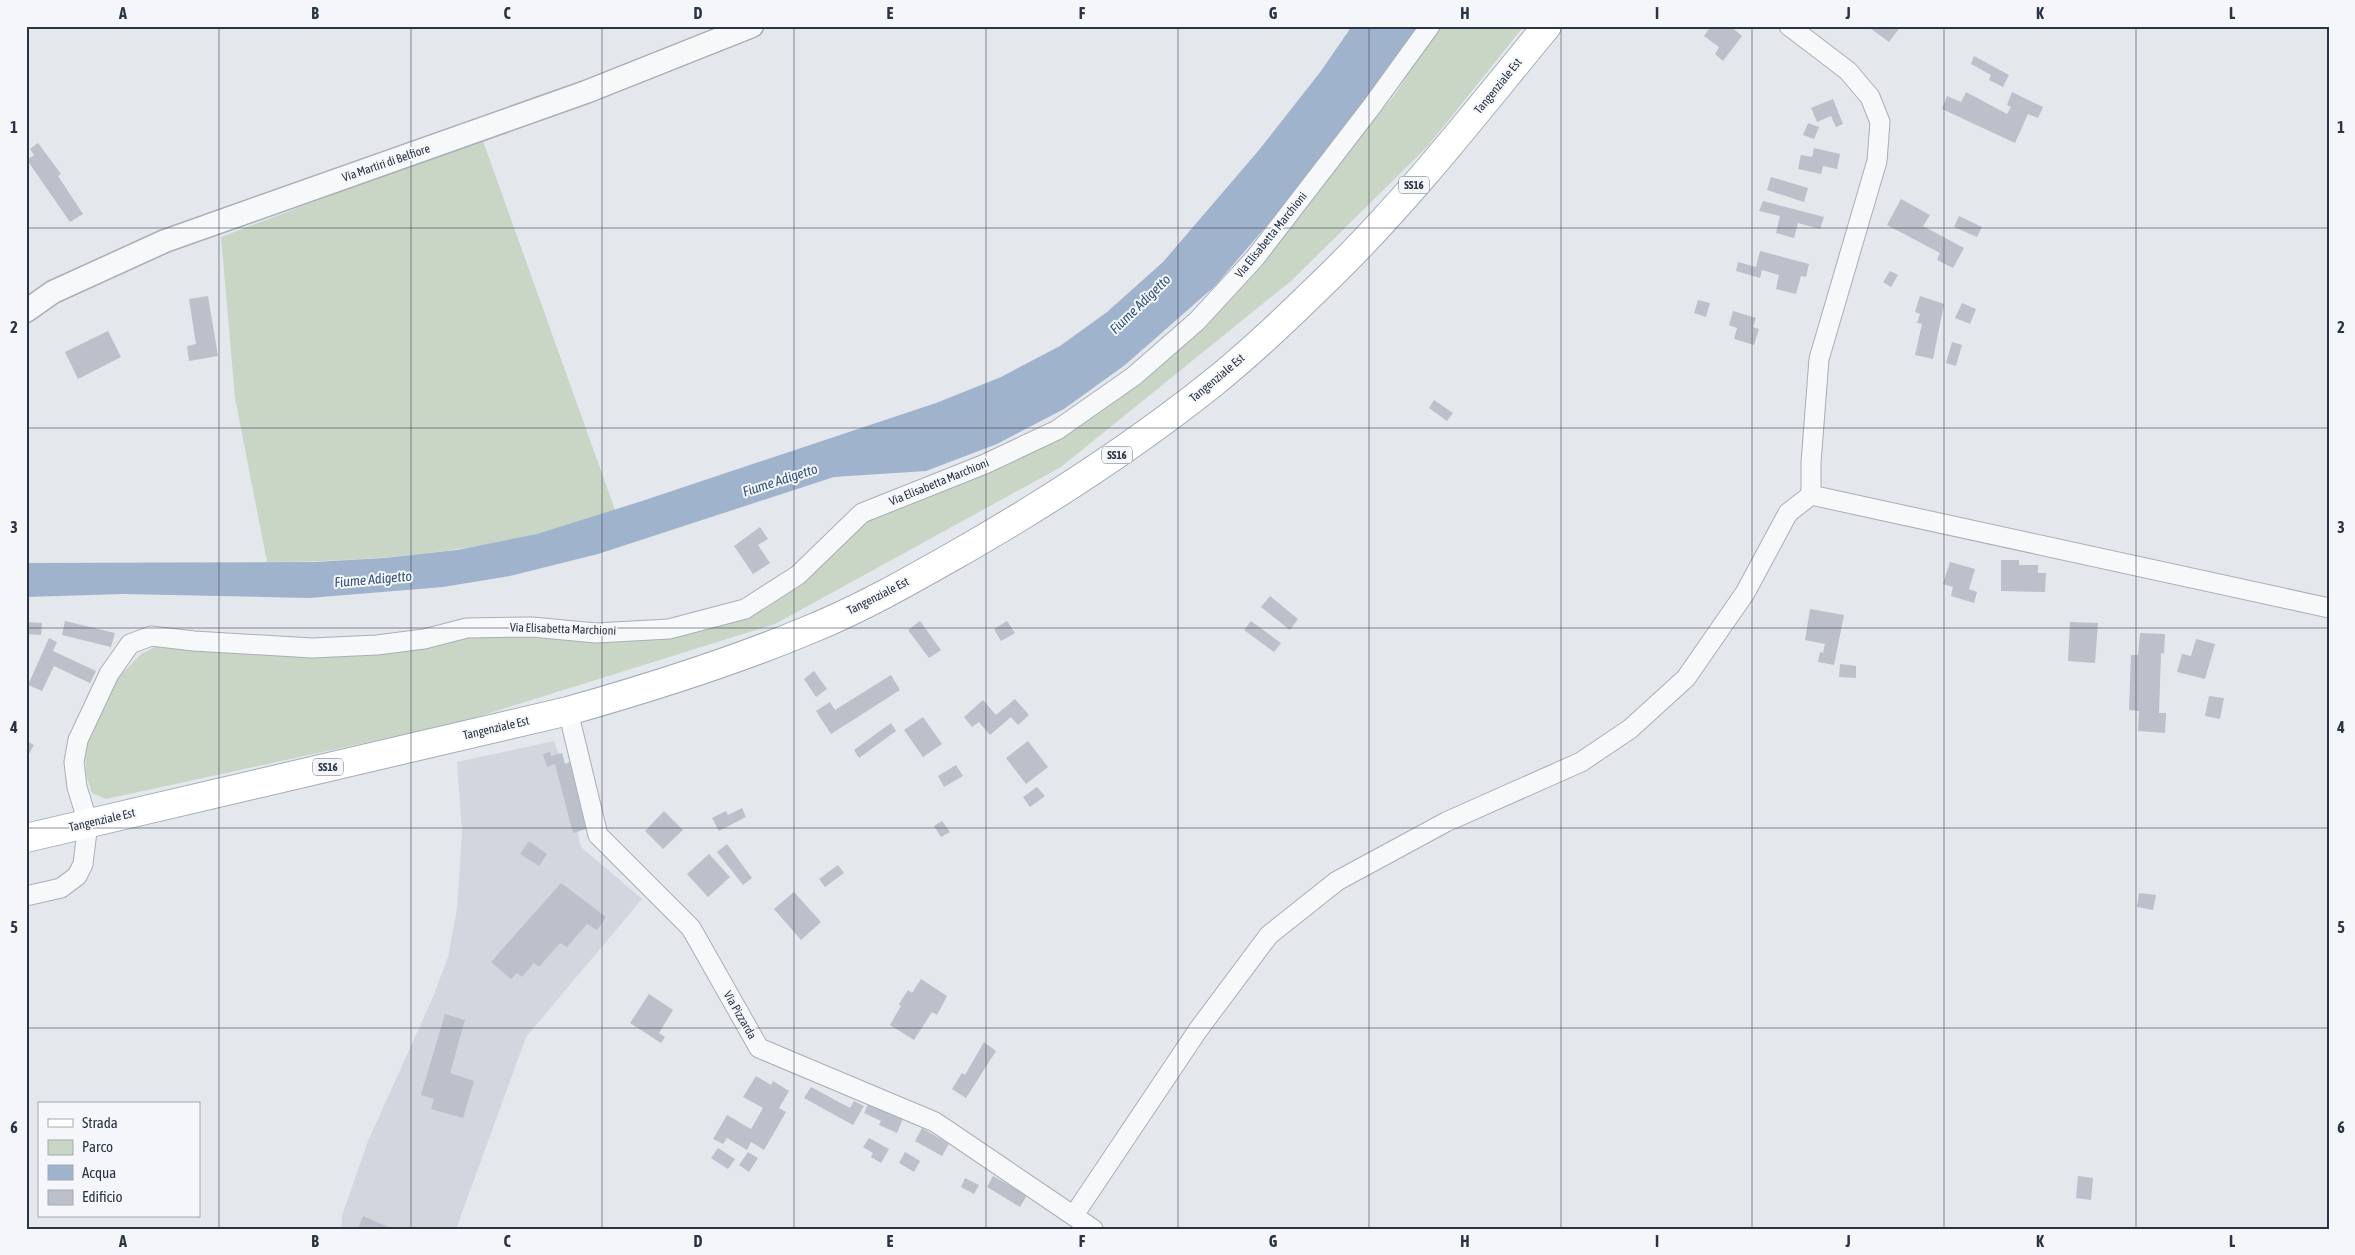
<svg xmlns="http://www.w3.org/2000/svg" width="2355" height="1255" font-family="'Asap Condensed',sans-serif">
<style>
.built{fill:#d2d6de}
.green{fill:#c9d6c5}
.water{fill:#9fb4cc}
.building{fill:#bbc0ca}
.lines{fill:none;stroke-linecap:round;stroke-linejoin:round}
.minor-casing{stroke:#a9aeb7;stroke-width:21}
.tertiary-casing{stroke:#a9aeb7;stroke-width:25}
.primary-casing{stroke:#a3abb8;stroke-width:30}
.minor{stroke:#f7f8fa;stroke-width:19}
.tertiary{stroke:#f7f8fa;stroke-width:22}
.primary{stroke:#fff;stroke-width:28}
.grid{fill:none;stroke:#2b3445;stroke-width:1;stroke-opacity:0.55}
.labels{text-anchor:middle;stroke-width:4;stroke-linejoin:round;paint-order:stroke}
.shield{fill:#f4f6f9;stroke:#676e7b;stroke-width:1}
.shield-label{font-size:11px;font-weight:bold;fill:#2b3445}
.street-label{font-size:12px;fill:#2b3445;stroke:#f4f6f9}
.water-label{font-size:14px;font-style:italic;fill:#34527a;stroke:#f4f6f9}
.neatline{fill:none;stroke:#2b3445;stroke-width:2}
.grid-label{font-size:16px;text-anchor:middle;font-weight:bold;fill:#2b3445}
</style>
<rect width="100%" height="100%" fill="#e4e7ec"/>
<path class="built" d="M554,741l6,16 21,90 61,52 -116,138 -70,192h-115l1,-13 26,-75 65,-144 15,-40 9,-48 5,-77 -5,-70z"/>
<path class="green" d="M1439,26h85l-97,121 -136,134 -230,186 -286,157 -314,98 -355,77 -14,-6 -6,-18 -1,-29 30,-65 26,-27 24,-12 80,10 222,-21h59l218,-17 121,-96 192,-79 206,-181 133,-165z
M483,141l132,369c-26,8 -53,18 -80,25 -88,20 -177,27 -268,27l-32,-164 -14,-161 155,-59z"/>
<path class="water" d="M1352,26h68l-86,121 -119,139 -90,79 -61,44 -67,35 -71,27 -92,6 -236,77 -88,22 -67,11 -134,11 -186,-4 -97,3v-34l289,-1 69,-4 73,-8 80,-16 105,-33 294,-98 65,-26 59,-31 47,-34 56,-50 96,-112 62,-79z"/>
<path class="building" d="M1711,26h19l12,10 -19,25 -8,-7 4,-7 -15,-11z
M1867,26h34l-12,16z
M1974,56l35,19 -6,12 -14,-7 2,-5 -20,-11z
M1966,92l41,22 4,-7 -4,-2 5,-13 31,15 -5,11 -10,-4 -13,29 -73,-34 5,-13 14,6z
M1833,99l10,25 -7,3 -5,-11 -14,6 -6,-14z
M1808,123l11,4 -5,12 -11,-4z
M38,143l23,31 -3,2 25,38 -13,8 -43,-62 7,-5 -4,-6z
M1814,148l26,6 -3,15 -14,-3 -2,8 -23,-5 3,-14 11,2z
M1771,177l37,11 -4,14 -37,-12z
M1901,199l29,16 -7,11 41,22 -11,20 -16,-8 3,-7 -53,-28z
M1763,201l61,16 -4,12 -22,-6 -4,15 -18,-5 4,-17 -21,-5z
M1959,216l23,11 -5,10 -23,-10z
M1760,251l49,13 -3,13 -5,-1 -5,18 -20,-5 3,-14 -17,-5 -2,8 -24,-7 2,-9 18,5z
M1890,271l8,4 -7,12 -8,-5z
M208,296l10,60 -29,5 -2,-15 9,-2 -7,-45z
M1920,296l24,8 -11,55 -18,-4 7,-31 -5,-1 3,-9 -5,-2z
M1698,300l12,3 -4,14 -12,-4z
M1962,303l14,6 -6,15 -15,-6z
M1733,311l23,7 -3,9 6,2 -5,16 -20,-6 3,-11 -8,-3z
M108,331l13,26 -43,22 -13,-27z
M1952,342l10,3 -6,21 -10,-3z
M1434,400l19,13 -6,8 -18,-13z
M760,527l8,12 -10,6 12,18 -17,11 -19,-28z
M2001,560h18v5h19v8h8l-1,19 -44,-1z
M1950,562l25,7 -6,20 8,3 -3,11 -23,-7 2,-9 -10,-3z
M1270,596l28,23 -8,11 -29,-23z
M1810,609l34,6 -10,50 -16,-3 2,-10 3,1 2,-9 -20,-4z
M65,621l50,12 -4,14 -49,-12z
M920,621l21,29 -12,8 -21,-28z
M1007,621l8,12 -14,8 -7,-12z
M1251,621l30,22 -7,9 -30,-22z
M26,622l16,1 -1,12 -15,-1z
M2070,622l28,1 -3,40 -27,-2z
M2140,633l25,1 -1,20 -3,-1 -2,60h7l-1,20 -27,-2 1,-20 -10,-1 2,-55h7z
M49,638l8,4 -4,9 43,20 -6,12 -36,-17 -12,25 -14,-6z
M2196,639l19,5 -10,35 -28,-7 5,-18 9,2z
M1840,664l16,2v12l-17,-1z
M814,671l13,18 -11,8 -12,-18z
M891,675l9,15 -69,44 -15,-23 14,-9 5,8z
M2209,696l15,2 -4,21 -15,-3z
M1015,699l14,16 -11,10 -7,-8 -21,18 -11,-13 -7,5 -8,-10 19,-17 13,15z
M923,717l19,27 -19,13 -19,-27z
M891,723l5,8 -37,27 -5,-8z
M26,741l8,4 -8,14z
M1028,741l20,26 -22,17 -20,-26z
M550,752l1,4 11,-3 3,11 5,-2 16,67 -13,4 -18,-69 -8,3 -4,-13z
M956,765l7,11 -19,11 -6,-11z
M1037,787l8,9 -15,11 -7,-10z
M742,808l4,9 -27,14 -7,-13 14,-7 2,4z
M664,811l19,19 -20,19 -18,-18z
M942,821l8,11 -9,5 -7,-11z
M529,841l18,13 -8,12 -19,-12z
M727,844l25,34 -9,7 -26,-33z
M709,854l21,23 -22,20 -21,-23z
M838,865l6,8 -19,14 -6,-8z
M561,883l45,34 -9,13 -10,-6 -20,23 -7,-4 -21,24 -5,-4 -12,14 -5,-4 -6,6 -20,-17z
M794,892l27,30 -20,18 -27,-31z
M2139,893l17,2 -3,15 -16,-3z
M921,979l26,17 -10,19 -5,-3 -18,28 -24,-15 11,-19 -2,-2 9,-14 4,3z
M649,994l24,16 -14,23 6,4 -4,6 -31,-20z
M445,1014l20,6 -15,53 24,8 -11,37 -32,-9 3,-10 -13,-4z
M984,1042l12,9 -30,47 -14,-9 10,-16 3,2z
M756,1076l15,9 2,-4 16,10 -10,17 7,4 -22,38 -13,-8 -4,8 -20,-12 -4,6 -10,-5 14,-24 24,14 12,-21 -20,-11z
M811,1087l39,21 4,-7 10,5 -11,19 -49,-27z
M870,1101l34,15 -7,17 -18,-8 2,-4 -17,-8z
M922,1128l27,16 -7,12 -27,-15z
M869,1138l20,11 -8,14 -10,-6 2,-4 -10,-6z
M718,1148l17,11 -7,10 -17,-11z
M748,1152l10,6 -9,14 -10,-7z
M905,1152l15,9 -6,11 -15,-9z
M993,1176l34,19 -7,12 -33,-20z
M2078,1176l15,2 -2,22 -15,-2z
M965,1178l14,7 -5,9 -13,-7z
M363,1216l30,13h-35z"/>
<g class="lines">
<defs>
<path id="minor" d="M1811,495l518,113
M568,711l30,124 93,93 68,120 176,74 158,107
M26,896l35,-8 16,-12 6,-12 5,-41 -11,-36 -3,-25 4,-22 31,-66 21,-30 21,-8 43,5 118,7 65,-3 47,-6 43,-11 65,-1 64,6 73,-4 76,-20 53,-34 64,-62 123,-49 72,-34 77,-54 63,-55 58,-63 117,-152 58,-80
M1074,1215l124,-185 71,-95 68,-54 109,-59 135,-60 49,-33 56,-51 59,-85 43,-80 23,-18v-32l8,-104 58,-198 3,-39 -10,-25 -22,-26 -59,-45"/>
<path id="tertiary" d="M26,311l27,-19 112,-51 421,-149 166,-66"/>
<path id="primary" d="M26,838l542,-127c81,-23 161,-48 238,-80 55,-22 107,-52 158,-81 87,-50 170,-104 249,-167 41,-33 79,-70 117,-107 79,-77 147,-165 217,-250"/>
</defs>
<use href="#minor" class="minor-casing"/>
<use href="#tertiary" class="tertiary-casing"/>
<use href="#primary" class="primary-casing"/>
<use href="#minor" class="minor"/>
<use href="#tertiary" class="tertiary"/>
<use href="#primary" class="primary"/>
</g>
<path class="grid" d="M219,26v1203M411,26v1203M602,26v1203M794,26v1203M986,26v1203M1178,26v1203M1369,26v1203M1561,26v1203M1752,26v1203M1944,26v1203M2136,26v1203M26,228h2303M26,428h2303M26,628h2303M26,828h2303M26,1028h2303"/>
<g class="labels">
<g class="shield">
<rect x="1399" y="176.5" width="30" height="17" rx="4"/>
<rect x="1102" y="446.5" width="30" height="17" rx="4"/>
<rect x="313" y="758.5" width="30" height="17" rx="4"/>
</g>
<g class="shield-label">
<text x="1414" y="189">SS16</text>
<text x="1117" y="459">SS16</text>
<text x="328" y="771">SS16</text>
</g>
<g class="street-label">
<text transform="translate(1498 86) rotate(-51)" y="4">Tangenziale Est</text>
<text transform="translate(386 163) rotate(-19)" y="4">Via Martiri di Belfiore</text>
<text transform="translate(1271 235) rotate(-51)" y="4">Via Elisabetta Marchioni</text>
<text transform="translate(1217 378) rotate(-40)" y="4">Tangenziale Est</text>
<text transform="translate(939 482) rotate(-22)" y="4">Via Elisabetta Marchioni</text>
<text transform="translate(878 596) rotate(-27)" y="4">Tangenziale Est</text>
<text transform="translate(563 629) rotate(2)" y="4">Via Elisabetta Marchioni</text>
<text transform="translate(496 728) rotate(-13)" y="4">Tangenziale Est</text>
<text transform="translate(102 820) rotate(-13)" y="4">Tangenziale Est</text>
<text transform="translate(740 1015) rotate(60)" y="4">Via Pizzarda</text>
</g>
<g class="water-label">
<text transform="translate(1140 304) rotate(-44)" y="5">Fiume Adigetto</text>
<text transform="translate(780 480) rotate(-18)" y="5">Fiume Adigetto</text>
<text transform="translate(373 579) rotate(-5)" y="5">Fiume Adigetto</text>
</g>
</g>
<rect width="2355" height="1255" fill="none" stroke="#f4f6f9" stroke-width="55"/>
<rect x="38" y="1102" width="162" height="115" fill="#f4f6f9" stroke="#a4a8b1"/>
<rect x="48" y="1119" width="25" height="8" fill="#ffffff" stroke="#a4a8b1"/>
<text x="82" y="1128" font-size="15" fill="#2b3445">Strada</text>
<rect x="48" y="1140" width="25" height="15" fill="#c9d6c5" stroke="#a4a8b1"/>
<text x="82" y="1152" font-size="15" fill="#2b3445">Parco</text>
<rect x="48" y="1165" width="25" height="15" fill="#9fb4cc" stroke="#a4a8b1"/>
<text x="82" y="1178" font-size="15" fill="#2b3445">Acqua</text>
<rect x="48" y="1190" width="25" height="15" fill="#bbc0ca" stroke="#a4a8b1"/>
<text x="82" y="1202" font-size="15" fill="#2b3445">Edificio</text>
<rect x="28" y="28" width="2300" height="1200" class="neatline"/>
<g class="grid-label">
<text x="123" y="19">A</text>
<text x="315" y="19">B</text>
<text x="507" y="19">C</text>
<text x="698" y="19">D</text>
<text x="890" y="19">E</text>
<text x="1082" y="19">F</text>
<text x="1273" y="19">G</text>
<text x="1465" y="19">H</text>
<text x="1657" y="19">I</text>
<text x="1848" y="19">J</text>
<text x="2040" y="19">K</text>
<text x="2232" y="19">L</text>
<text x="14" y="133">1</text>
<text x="2341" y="133">1</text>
<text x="14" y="333">2</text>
<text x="2341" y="333">2</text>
<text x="14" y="533">3</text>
<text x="2341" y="533">3</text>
<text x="14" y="733">4</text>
<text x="2341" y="733">4</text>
<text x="14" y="933">5</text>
<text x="2341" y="933">5</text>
<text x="14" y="1133">6</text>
<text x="2341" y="1133">6</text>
<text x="123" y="1247">A</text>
<text x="315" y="1247">B</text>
<text x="507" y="1247">C</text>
<text x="698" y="1247">D</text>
<text x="890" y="1247">E</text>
<text x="1082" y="1247">F</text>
<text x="1273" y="1247">G</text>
<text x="1465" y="1247">H</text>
<text x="1657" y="1247">I</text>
<text x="1848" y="1247">J</text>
<text x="2040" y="1247">K</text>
<text x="2232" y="1247">L</text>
</g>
</svg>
